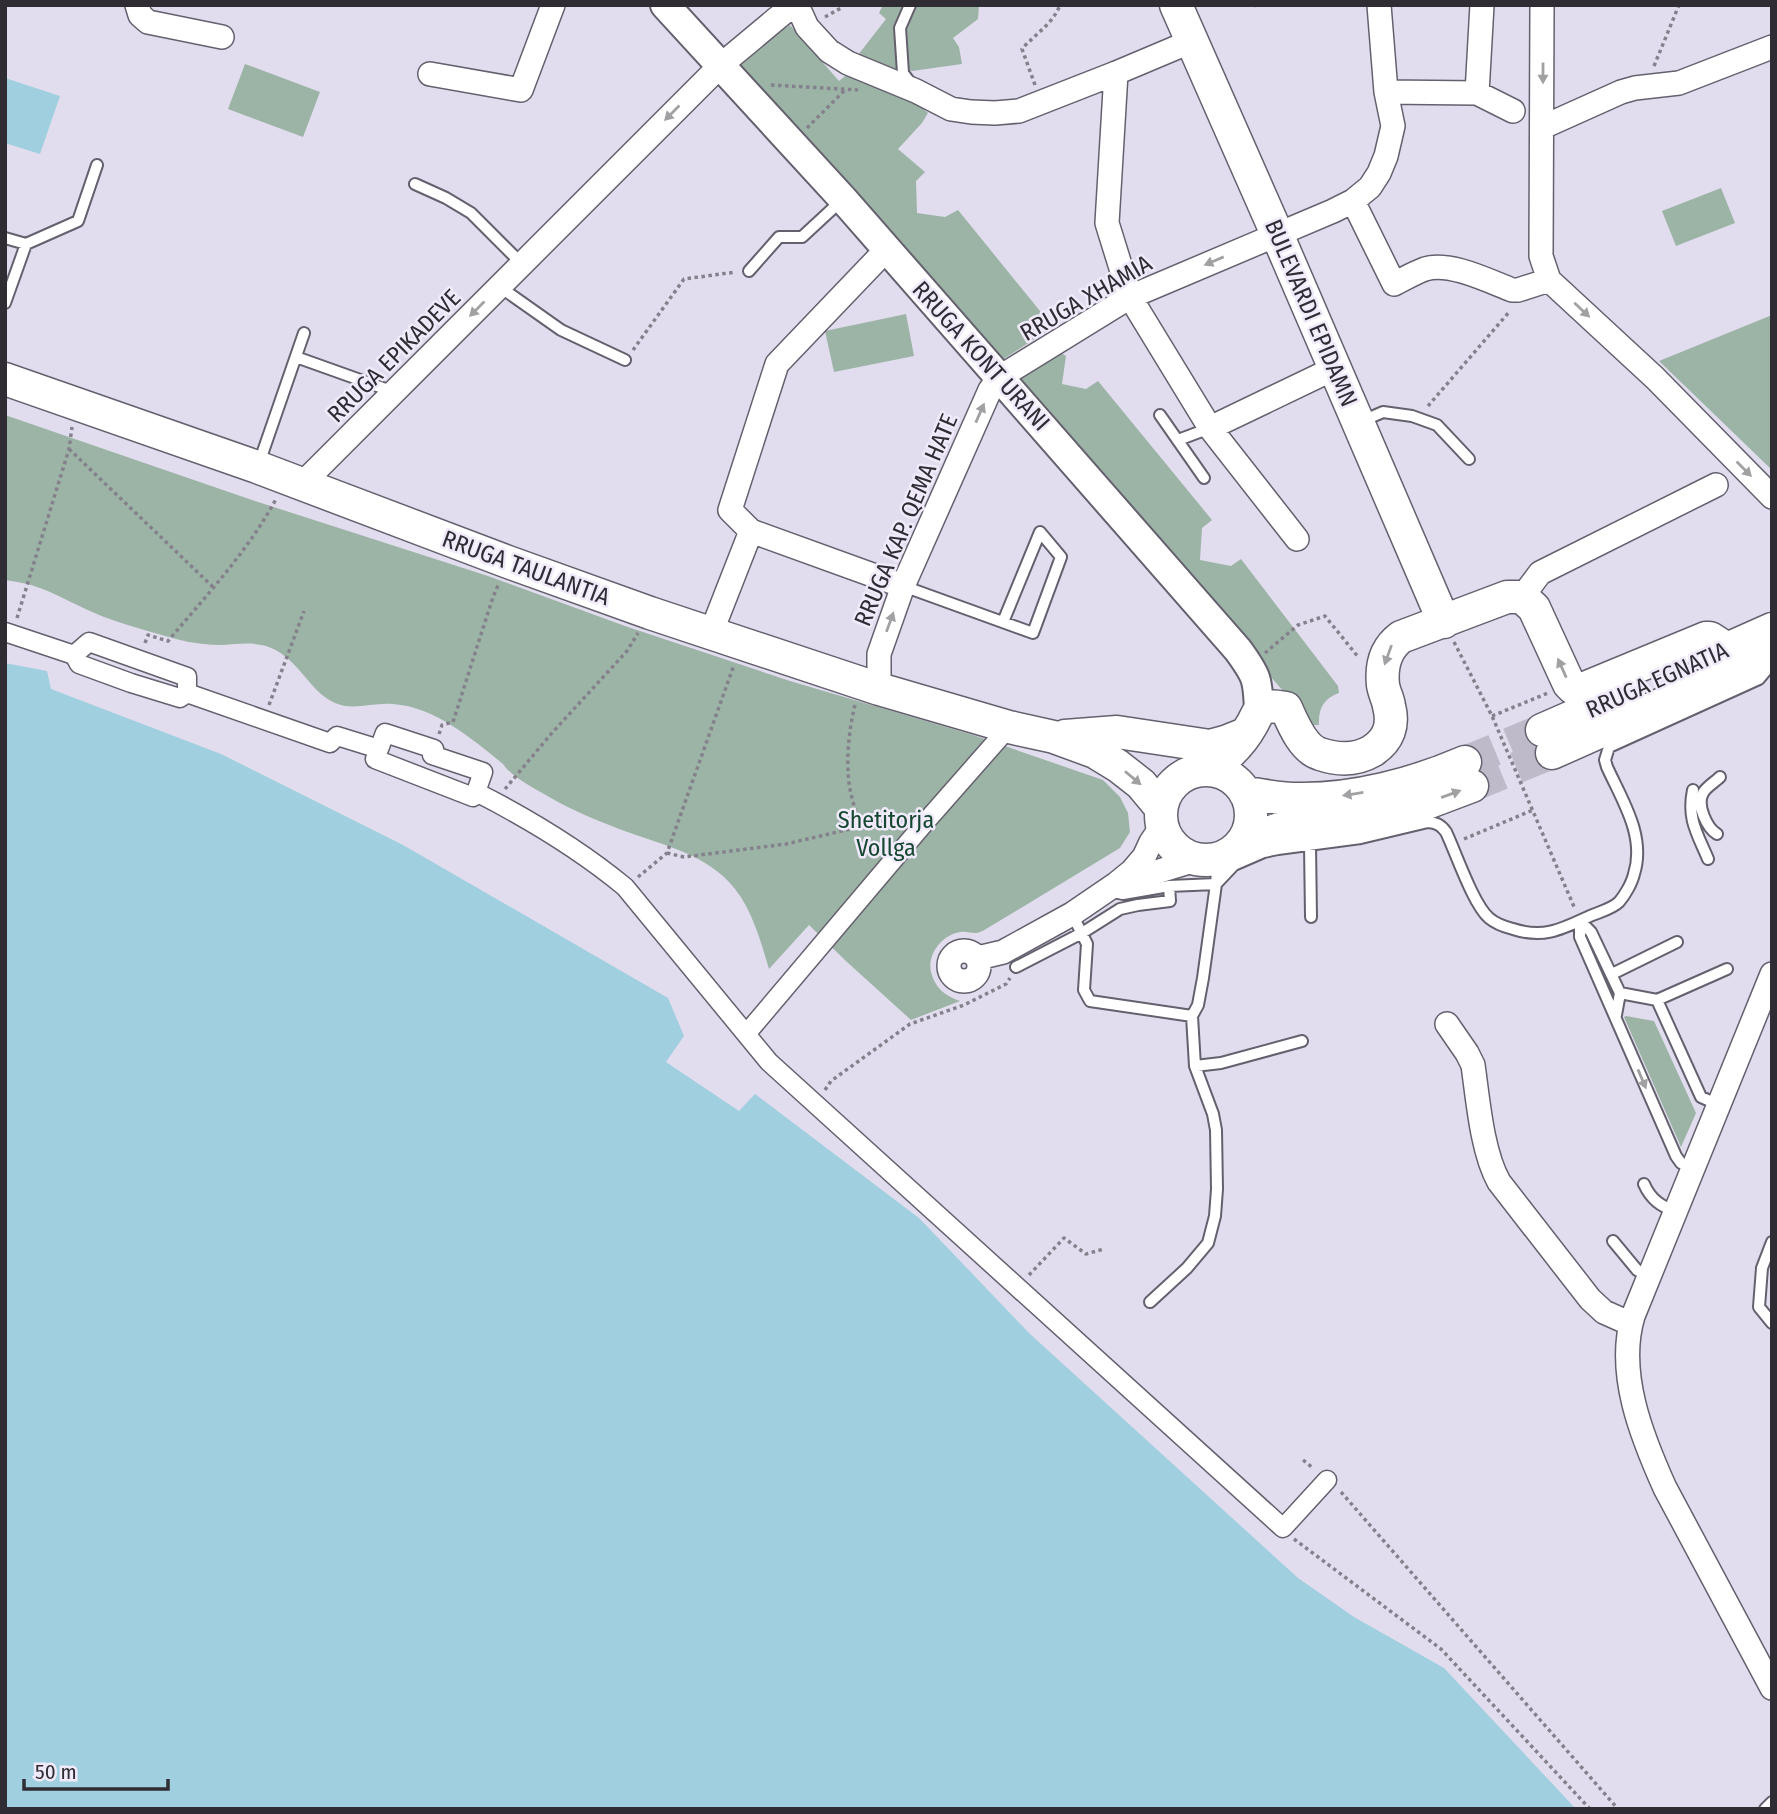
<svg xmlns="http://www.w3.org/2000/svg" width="1777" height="1814" font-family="'Fira Sans Condensed',sans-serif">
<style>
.green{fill:#9cb4a6}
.water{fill:#a0cfdf}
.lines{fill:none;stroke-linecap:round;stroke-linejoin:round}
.secondary-tunnel{stroke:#bebac9;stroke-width:32;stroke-dasharray:32 16;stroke-linecap:butt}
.service-casing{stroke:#65606e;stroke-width:14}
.pedestrian-casing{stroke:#65606e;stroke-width:21}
.minor-casing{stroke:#65606e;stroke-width:26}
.tertiary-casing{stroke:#65606e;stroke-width:32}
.secondary-casing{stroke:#65606e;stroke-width:35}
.path{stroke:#85818c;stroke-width:3.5;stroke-dasharray:3.5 3.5;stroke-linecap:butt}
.service{stroke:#fff;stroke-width:10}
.pedestrian{stroke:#fff;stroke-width:18}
.minor{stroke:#fff;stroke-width:23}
.tertiary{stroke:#fff;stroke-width:28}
.secondary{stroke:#fff;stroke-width:32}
.oneway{fill:#a1a0a3}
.labels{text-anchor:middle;stroke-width:5;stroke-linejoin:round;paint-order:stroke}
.street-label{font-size:24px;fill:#2f2d33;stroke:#f0eafb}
.park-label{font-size:24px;fill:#164730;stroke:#f0eafb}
</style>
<rect width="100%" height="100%" fill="#e2ddee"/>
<path class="green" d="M883,5h96l-1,14 -25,19 6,9 3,17 -50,7 -16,-1 -38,-15 28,-36 -7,-6z
M790,25l49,56 15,-12 42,16 32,28 -6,10 -24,26 27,23 -9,9 1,32 28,4 13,-7 95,117 -51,33 -272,-293z
M245,64l75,28 -17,45 -75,-28z
M1721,188l14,35 -59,23 -14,-35z
M906,314l8,42 -80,16 -9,-41z
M1772,315v155l-113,-109z
M1059,352l7,4 -4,28 24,5 12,-8 114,139 -10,8 -2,32 31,6 10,-7 97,127 1,7c-15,5 -21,16 -20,32h-6l-302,-344z
M5,415l250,86 233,75 137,50 165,55 183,54 130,45 17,17 8,16 2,19 -10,16 -124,75c-6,3 -13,9 -20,10 -5,0 -11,-2 -16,-1 -18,3 -33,22 -29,40 4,16 14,24 29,29l-49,19 -64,-58 -38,-37 -40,44c-9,-30 -18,-64 -40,-87 -28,-30 -73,-39 -110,-53 -23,-9 -47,-19 -68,-31 -14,-8 -40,-21 -48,-34 -32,-26 -68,-57 -110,-60 -19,-2 -40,7 -58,-1 -27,-12 -37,-47 -69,-57 -14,-4 -29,-2 -43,-1 -16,0 -32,-2 -47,-6 -24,-7 -48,-13 -72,-22 -24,-9 -47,-24 -73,-32 -8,-2 -17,-4 -26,-5z
M1626,1016l28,5 42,92 -15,34 -57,-130z"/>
<path class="water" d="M5,78l55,18 -20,58 -35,-11z
M5,663l42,8 4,18 170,65 182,91 265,153 16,38 -18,26 73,49 16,-17 164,124 110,115 269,245 56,39 90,51 132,141h-1571z"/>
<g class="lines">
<path class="secondary-tunnel" d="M1465,762l77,-32
M1472,786l80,-33"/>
<defs>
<path id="service" d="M910,5l-10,23 3,45 9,12
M415,184l31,14 25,15 51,51
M5,238l21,6 52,-23 19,-56
M749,271l30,-34h23l40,-37
M500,287l61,43 64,30
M5,303l21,-59
M296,357l98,35
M1160,415l44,63
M1360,422l23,-10 29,4 25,9 32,34
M1178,440l32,-12
M258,466l46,-133
M903,586l130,47 28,-76 -21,-25 -37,90
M1693,790c-6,29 4,43 15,69
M1717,834c-10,-6 -21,-29 -14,-41 3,-6 12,-11 17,-16
M1310,845l1,72
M1109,891l14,3 46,-8 47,-2 18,-19 30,-13 14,-3 83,-11 67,-16c9,1 13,3 18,10 10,21 27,72 43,86 7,6 16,9 24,11 31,10 49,0 77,-13 9,-4 22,-7 29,-14 6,-7 13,-19 15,-28 12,-38 -12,-74 -27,-107l-2,-7 4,-13 150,-68 10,-12
M1072,914l15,30 -3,46 6,11 102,15
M1580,921v16l96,219 5,7 12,6
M1580,921l11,11 29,61 -4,22
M1016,967l66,-34 38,-24 18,-4 32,-4 -1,-15
M1612,974l65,-32
M1620,993l37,7 70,-31
M1657,1000l44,97 18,8
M1195,1066l26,-3 81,-22
M1644,1184c7,16 17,22 32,28
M1613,1241l24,29 13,7
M1772,1242l-10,26 -3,39 13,16
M1150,1302l37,-34 21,-25 7,-27 2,-27 -1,-59 -3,-16 -18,-48 -3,-50 6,-11 5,-27 13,-94 2,-26
M1765,1809l7,-7"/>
<path id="pedestrian" d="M5,632l69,23 5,9 52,19 49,15 7,-5 143,50 7,-7 42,13 -4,10 98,38 3,-5c53,27 103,57 149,95l144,175 514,466 44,-48
M74,655l15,-13 98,35v16
M379,749l6,-16 49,16
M432,755l51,17 -7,20
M747,1033l175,-207 87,-99"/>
<path id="minor" d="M137,5l3,10 8,7 74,15
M797,5l10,22 22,24 19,12 68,28 35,18 20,3 24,1 24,-2 97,-38 76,-32
M1542,5l-1,251 8,24 106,98 117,119
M1116,73l-9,150 23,74 80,131 87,111
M430,74l91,16 32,-85
M1386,92l91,1 36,18
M1477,93l5,-88
M1543,127l78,-35 14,-4 44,-5 93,-36
M1353,201l41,83c10,-5 20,-11 31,-15 24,-8 64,12 87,21h6l31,-10
M886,250l-109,114 -47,146 21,21 152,55
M1210,428l125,-60
M302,484l419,-419 72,-60
M1522,597l18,-24 176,-88
M711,633l40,-102
M879,689v-35l24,-68 87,-196 10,-13 130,-80 203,-86 20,-10 17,-14 9,-14 7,-17 7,-30 -7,-34 -7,-87
M1123,882l76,-23
M949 966a15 15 0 1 1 30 0a15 15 0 1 1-30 0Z
M978,958l25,-6 69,-38 44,-30 16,-13 12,-14 7,-15 11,-16
M1772,974l-139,342c-17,57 9,121 32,172l107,200
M1447,1024l20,29 6,12c5,35 9,87 26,117l91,117 14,13 27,12"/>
<path id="tertiary" d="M665,5l178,194 395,451c19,26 20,29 21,62"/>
<path id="secondary" d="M1176,5l101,229 167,388
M5,379l252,88 251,95 142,51 229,76 130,38 45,10 41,15 23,14 23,18 20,24
M1709,657l63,-28
M1542,730l87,-38
M1065,736l52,-4 93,14 15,-4 20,-8
M1552,753l220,-98
M1209,770c17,-12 32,-26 42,-44 4,-6 6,-15 13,-18 7,-3 15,-1 22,0 7,16 17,41 34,46 18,6 35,7 52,-3 17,-11 22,-26 17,-45 -1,-7 -5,-14 -6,-21 -2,-19 2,-36 18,-48l106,-40h15l12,11 35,76 4,4h12l121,-50h4l17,11
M1161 815a45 45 0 1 1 90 0a45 45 0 1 1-90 0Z
M1245,793c17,2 35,6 53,6 56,1 116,-15 167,-37
M1242,842l37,-13 91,-11 27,-6 22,-6 53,-20"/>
</defs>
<use href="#service" class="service-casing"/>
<use href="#pedestrian" class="pedestrian-casing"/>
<use href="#minor" class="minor-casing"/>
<use href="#tertiary" class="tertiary-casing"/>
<use href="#secondary" class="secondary-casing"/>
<path class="path" d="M1254,6l2,-1
M825,17l16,-9
M1654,66l25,-61
M771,85l87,5
M1035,85l-13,-36c14,-16 30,-24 38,-44
M807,128l38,-38
M633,350l51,-71 52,-7
M1428,406l82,-95
M69,449l144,138
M17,618l52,-169 3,-22
M1454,642l38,74 83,193
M145,643l3,-8 20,6c38,-45 80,-90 108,-142
M1265,653l33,-28 27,-9 34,42
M269,705l35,-94
M855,705c-6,25 -9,52 -6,78 2,14 7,29 11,44
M1492,716l56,-23
M439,734l3,-9 11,-3 40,-125 6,-14
M505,789l46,-55 76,-83 11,-18
M1464,839l69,-29
M667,853l17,4 102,-13 120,-28
M638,877l29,-24 67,-188
M825,1090l6,-9 79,-57 54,-19 42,-21 4,-6
M1029,1275l35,-37 22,16 18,-5
M1303,1460l10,8
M1341,1492l277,317
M1294,1539l147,110 149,160"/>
<use href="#service" class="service"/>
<use href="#pedestrian" class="pedestrian"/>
<use href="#minor" class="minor"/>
<use href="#tertiary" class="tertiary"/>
<use href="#secondary" class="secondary"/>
</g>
<defs><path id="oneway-solid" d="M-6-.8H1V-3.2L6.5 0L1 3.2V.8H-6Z" transform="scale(1.75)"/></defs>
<g class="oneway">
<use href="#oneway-solid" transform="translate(1543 73) rotate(90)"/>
<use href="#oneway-solid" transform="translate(672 113) rotate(135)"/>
<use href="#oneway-solid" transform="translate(1214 261) rotate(157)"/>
<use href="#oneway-solid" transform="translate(477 309) rotate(135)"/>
<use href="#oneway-solid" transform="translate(1582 310) rotate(43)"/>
<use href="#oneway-solid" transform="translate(980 413) rotate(-66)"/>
<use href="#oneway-solid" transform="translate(1744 469) rotate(45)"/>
<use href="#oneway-solid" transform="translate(890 622) rotate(-70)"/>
<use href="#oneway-solid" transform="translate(1388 655) rotate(110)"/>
<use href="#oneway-solid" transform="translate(1562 668) rotate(-114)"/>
<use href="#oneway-solid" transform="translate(1133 778) rotate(40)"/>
<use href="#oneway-solid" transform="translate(1353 794) rotate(171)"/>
<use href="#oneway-solid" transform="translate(1451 794) rotate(-20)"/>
<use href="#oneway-solid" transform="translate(1642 1079) rotate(67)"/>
</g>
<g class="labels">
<g class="street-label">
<text transform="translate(1086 298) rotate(-30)" y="8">RRUGA XHAMIA</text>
<text transform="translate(1311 313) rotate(67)" y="8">BULEVARDI EPIDAMN</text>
<text transform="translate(394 356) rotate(-45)" y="8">RRUGA EPIKADEVE</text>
<text transform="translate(981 356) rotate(48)" y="8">RRUGA KONT URANI</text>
<text transform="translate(906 520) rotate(-67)" y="8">RRUGA KAP. QEMA HATE</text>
<text transform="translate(526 568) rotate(20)" y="8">RRUGA TAULANTIA</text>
<text transform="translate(1657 680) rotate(-24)" y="8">RRUGA EGNATIA</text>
</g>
<g class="park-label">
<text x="886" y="828">Shetitorja<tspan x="886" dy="28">Vollga</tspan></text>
</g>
</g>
<rect width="1777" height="1814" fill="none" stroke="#2f2d33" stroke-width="14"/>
<path d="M24 1779v10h144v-10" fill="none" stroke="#2f2d33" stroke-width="3.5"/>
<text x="35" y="1779" font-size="21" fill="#2f2d33" stroke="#f0eafb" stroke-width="5" paint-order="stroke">50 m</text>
</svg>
